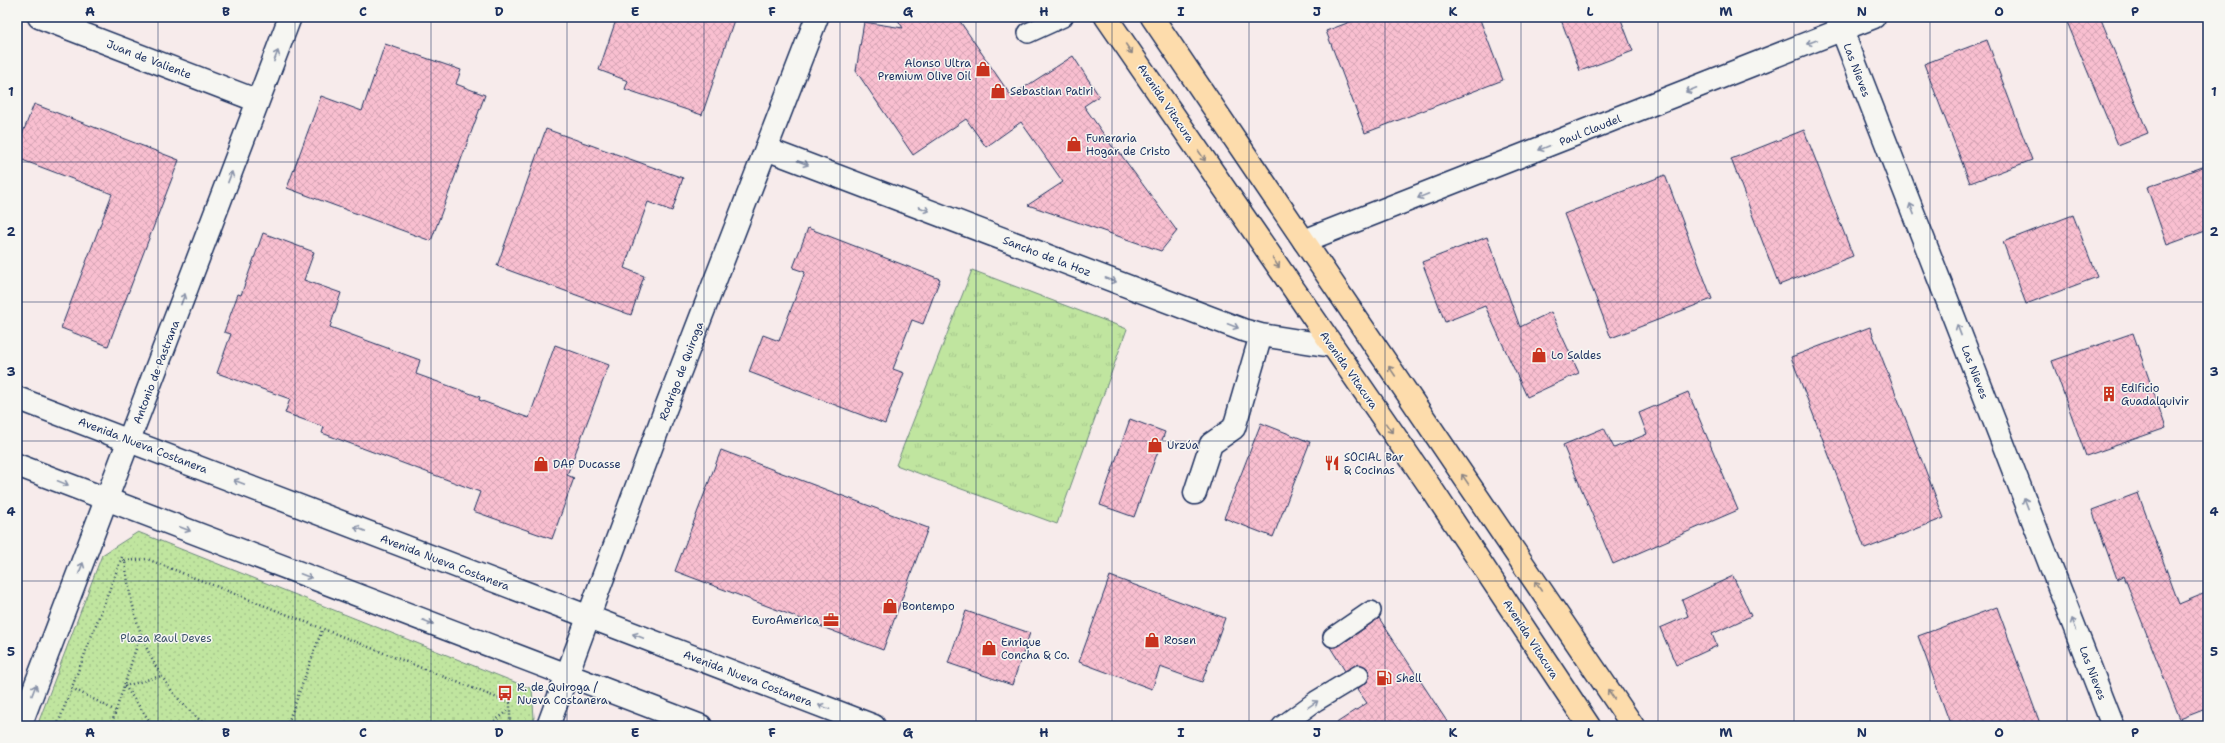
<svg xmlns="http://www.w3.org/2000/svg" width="2225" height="743" font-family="'Shantell Sans',sans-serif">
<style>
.grass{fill:url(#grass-tufts);stroke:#6e8a7e}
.park{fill:url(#park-dots);stroke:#6e8a7e}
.building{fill:url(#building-cross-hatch);stroke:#1b2f5e}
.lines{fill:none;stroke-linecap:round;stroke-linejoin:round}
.service-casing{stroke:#1b2f5e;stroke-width:22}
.minor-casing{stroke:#1b2f5e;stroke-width:25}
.secondary-casing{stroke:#1b2f5e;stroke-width:25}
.primary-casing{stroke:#1b2f5e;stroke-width:25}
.path{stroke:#1b2f5e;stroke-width:2.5;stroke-dasharray:1 3;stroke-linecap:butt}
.service{stroke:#f6f6f2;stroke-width:19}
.minor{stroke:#f6f6f2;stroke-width:22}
.secondary{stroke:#f6f6f2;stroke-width:22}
.primary{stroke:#fddcac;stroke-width:22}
.oneway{stroke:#8892a8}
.oneway2{stroke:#8c8685}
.grid{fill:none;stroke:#1b2f5e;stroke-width:1;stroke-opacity:0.55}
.labels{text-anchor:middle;stroke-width:3;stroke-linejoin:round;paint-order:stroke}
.street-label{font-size:11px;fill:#1b2f5e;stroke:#f6f6f2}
.poi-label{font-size:11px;fill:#1b2f5e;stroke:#f6f6f2;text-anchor:start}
.park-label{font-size:11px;fill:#3c536b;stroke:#f6f6f2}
.neatline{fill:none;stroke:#1b2f5e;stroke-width:1.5}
.grid-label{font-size:13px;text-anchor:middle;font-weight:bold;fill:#1b2f5e}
</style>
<defs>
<pattern id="grass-tufts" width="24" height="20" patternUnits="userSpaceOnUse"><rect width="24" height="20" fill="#c0e59f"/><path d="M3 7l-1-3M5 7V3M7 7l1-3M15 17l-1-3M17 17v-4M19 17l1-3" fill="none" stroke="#a4c58b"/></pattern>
<pattern id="park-dots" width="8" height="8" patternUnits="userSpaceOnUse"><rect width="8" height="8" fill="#c0e59f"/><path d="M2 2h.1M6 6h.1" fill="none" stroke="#a4c58b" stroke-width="1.8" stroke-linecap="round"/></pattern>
<pattern id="building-cross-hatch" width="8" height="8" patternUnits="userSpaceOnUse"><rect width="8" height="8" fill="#f9bfd0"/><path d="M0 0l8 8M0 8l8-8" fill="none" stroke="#d5a4b5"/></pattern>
</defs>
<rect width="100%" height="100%" fill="#f7ebeb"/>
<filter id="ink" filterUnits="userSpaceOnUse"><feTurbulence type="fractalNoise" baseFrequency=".025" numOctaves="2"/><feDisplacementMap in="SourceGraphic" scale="8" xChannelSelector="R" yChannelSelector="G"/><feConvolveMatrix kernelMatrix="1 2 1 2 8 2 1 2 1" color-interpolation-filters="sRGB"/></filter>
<g filter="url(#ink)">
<path class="grass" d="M972,270l155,59 -70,195 -161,-59z"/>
<path class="park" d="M138,532l394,157 2,29 -3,8h-494l65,-171z"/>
<path class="building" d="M617,17h118l-33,98 -77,-26 3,-8 -29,-11z
M896,17h61l54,79 62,-40 26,40 -15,10 30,43 2,-1 61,83 -16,20 -133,-46 35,-23 -42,-60 -35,25 -20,-28 -53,36 -57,-84 8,-49 39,6z
M1363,17h116l24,63 -138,53 -39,-102z
M1560,17h60l13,34 -53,20z
M2065,17h35l48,116 -30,12z
M1987,40l45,120 -62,23 -46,-119z
M385,44l76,26 -5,14 29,11 -54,146 -144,-53 34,-92 41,15z
M34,104l145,56 -71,186 -47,-18 51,-134 -95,-36v-10z
M546,129l137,49 -11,33 -24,-9 -24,66 20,8 -13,39 -134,-49z
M1804,130l49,126 -74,29 -48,-126z
M2208,165v65l-41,15 -20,-58z
M1665,175l47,124 -101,39 -47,-124z
M2073,215l24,62 -71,27 -23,-62z
M808,228l132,51 -17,45 -11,-4 -19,49 11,4 -19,51 -136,-52 14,-37 16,6 26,-69 -12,-4z
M263,233l51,19 -10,28 37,13 -11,34 90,33 -4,14 64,23 -1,3 50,18 26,-73 54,20 -42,110 7,3 -22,61 -79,-28 7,-19 -158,-59 2,-6 -39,-14 5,-14 -73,-26 14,-39 -7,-2 14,-38 3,1z
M1487,237l33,90 31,-15 28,61 -52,24 -42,-91 -40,16 -23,-60z
M1870,327l74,191 -79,31 -74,-192z
M2133,333l33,95 -80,28 -34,-95z
M1688,392l50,118 -125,54 -50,-119 41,-17 10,20 33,-14 -8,-21z
M1130,419l35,13 -31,85 -34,-12z
M1261,423l49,19 -37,95 -49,-19z
M721,450l207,78 -45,122 -208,-79z
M2138,493l41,111 29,-12v116l-28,11 -56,-143 -7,3 -25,-69z
M1110,576l115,42 -23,64 -42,-15 -8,22 -73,-27z
M1733,576l18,40 -39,18 5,12 -41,19 -16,-37 28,-12 -6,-16z
M1997,607l44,119h-90l-33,-90z
M966,611l64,22 -18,52 -64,-22z
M1379,618l71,108h-118l35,-23 -10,-14 11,-8 2,-7 -2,-5 -9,-5 -14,7 -15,-24 9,-1z"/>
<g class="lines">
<defs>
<path id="service" d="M1028,33l35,-16
M1333,637l38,-26
M1282,726l34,-25 43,-26"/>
<path id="minor" d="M39,17l219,84
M1837,17l276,709
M766,149l477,181 18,5 71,11
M1304,241l570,-224
M1195,493l16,-49 23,-16 27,-93
M20,726l270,-709
M548,726l117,-316 152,-393"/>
<path id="secondary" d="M17,398l857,328
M17,465l684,261"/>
<path id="primary" d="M1106,17l327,474 156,235
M1152,17l481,709"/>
</defs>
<use href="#service" class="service-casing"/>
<use href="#minor" class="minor-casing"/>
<use href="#secondary" class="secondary-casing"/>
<use href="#primary" class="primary-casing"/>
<path class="path" d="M125,561l22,-2 363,144v23
M72,688l44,23
M57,726l65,-169 3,4c8,67 28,122 82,165
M111,726l29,-90
M153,726l-28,-40 36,-10
M287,726l35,-96
M488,726l20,-15"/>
<use href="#service" class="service"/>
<use href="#minor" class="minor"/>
<use href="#secondary" class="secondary"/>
<use href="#primary" class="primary"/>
</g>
<defs><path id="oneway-shaft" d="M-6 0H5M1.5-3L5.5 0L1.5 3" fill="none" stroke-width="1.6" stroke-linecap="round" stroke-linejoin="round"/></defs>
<g class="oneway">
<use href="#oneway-shaft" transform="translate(1812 42) rotate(159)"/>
<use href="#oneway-shaft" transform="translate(276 56) rotate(-69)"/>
<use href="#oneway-shaft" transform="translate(1691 90) rotate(158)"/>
<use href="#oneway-shaft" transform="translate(1544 148) rotate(158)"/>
<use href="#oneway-shaft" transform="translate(803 163) rotate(21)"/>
<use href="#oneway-shaft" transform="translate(230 177) rotate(-69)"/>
<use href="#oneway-shaft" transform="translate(1423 196) rotate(158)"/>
<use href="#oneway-shaft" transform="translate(924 209) rotate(21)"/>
<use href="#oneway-shaft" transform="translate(1912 209) rotate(-111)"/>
<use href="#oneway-shaft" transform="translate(1111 280) rotate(21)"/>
<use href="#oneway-shaft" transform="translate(183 299) rotate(-69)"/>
<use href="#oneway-shaft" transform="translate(1233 326) rotate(21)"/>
<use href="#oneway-shaft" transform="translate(1959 330) rotate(-111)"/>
<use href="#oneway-shaft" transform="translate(239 482) rotate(-159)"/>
<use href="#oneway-shaft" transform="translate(63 483) rotate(22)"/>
<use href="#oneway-shaft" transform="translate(2026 503) rotate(-111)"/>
<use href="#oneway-shaft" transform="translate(185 529) rotate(21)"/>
<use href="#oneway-shaft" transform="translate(360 529) rotate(-159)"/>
<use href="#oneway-shaft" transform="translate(81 568) rotate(-69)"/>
<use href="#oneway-shaft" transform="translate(306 576) rotate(21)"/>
<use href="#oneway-shaft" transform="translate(428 622) rotate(21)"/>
<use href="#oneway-shaft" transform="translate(2074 624) rotate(-111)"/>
<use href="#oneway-shaft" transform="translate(638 636) rotate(-159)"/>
<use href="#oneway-shaft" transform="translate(34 690) rotate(-69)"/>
<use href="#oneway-shaft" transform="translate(1313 704) rotate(-34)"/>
<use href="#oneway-shaft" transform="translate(824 707) rotate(-159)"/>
</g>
<g class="oneway2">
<use href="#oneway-shaft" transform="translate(1129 49) rotate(56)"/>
<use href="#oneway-shaft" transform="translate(1202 156) rotate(56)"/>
<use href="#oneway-shaft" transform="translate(1276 263) rotate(56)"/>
<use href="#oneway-shaft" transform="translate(1392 371) rotate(-124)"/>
<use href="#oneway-shaft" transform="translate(1389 428) rotate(55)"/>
<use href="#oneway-shaft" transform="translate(1465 479) rotate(-124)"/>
<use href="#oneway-shaft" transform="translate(1538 586) rotate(-124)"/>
<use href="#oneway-shaft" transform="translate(1611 694) rotate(-124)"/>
</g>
</g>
<path class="grid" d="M158,17v709M295,17v709M431,17v709M567,17v709M704,17v709M840,17v709M976,17v709M1112,17v709M1249,17v709M1385,17v709M1521,17v709M1658,17v709M1794,17v709M1930,17v709M2067,17v709M17,162h2191M17,302h2191M17,441h2191M17,581h2191"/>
<defs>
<symbol id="shop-bare" viewBox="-9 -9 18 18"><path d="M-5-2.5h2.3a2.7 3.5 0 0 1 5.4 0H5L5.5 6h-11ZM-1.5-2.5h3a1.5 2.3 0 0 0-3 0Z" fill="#c8321e" stroke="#f6f6f2" stroke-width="2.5" paint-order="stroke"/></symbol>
<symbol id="building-bare" viewBox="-9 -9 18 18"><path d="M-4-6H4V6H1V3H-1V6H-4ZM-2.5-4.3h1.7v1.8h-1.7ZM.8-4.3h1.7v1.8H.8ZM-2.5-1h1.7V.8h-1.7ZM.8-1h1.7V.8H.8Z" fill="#c8321e" stroke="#f6f6f2" stroke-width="2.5" paint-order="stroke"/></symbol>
<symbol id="restaurant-bare" viewBox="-9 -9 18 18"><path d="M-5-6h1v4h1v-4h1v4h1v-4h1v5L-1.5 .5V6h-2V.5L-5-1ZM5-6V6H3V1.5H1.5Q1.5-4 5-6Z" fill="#c8321e" stroke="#f6f6f2" stroke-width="2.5" paint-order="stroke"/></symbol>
<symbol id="office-bare" viewBox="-9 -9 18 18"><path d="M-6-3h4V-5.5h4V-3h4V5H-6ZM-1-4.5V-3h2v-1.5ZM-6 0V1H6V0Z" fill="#c8321e" stroke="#f6f6f2" stroke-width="2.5" paint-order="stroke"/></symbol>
<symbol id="fuel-bare" viewBox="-9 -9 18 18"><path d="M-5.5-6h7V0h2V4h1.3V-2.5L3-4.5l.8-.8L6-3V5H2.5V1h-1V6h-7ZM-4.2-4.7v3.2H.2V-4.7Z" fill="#c8321e" stroke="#f6f6f2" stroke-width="2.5" paint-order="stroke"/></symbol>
<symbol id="bus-bare" viewBox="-9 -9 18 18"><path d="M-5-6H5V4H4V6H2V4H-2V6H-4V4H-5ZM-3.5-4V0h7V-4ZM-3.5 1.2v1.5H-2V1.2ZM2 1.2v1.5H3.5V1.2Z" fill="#c8321e" stroke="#f6f6f2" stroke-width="2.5" paint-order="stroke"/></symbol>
</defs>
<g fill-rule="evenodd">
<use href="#shop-bare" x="972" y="58" width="22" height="22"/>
<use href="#shop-bare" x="987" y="80" width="22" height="22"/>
<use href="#shop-bare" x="1063" y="133" width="22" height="22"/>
<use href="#shop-bare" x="1528" y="344" width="22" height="22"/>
<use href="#building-bare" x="2098" y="383" width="22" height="22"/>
<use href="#shop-bare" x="1144" y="434" width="22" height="22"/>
<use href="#restaurant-bare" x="1321" y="452" width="22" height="22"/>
<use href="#shop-bare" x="530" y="453" width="22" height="22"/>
<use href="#shop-bare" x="879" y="595" width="22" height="22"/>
<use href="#office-bare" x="820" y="609" width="22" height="22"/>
<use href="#shop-bare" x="1141" y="629" width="22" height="22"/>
<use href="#shop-bare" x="978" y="637" width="22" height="22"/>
<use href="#fuel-bare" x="1373" y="667" width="22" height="22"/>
<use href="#bus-bare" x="494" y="682" width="22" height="22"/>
</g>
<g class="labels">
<g class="street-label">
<text transform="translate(149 59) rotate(21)" y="4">Juan de Valiente</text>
<text transform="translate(1857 70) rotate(69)" y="4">Las Nieves</text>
<text transform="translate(1166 103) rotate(56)" y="4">Avenida Vitacura</text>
<text transform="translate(1590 130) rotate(-22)" y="4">Paul Claudel</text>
<text transform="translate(1047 256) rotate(21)" y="4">Sancho de la Hoz</text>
<text transform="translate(1349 370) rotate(55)" y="4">Avenida Vitacura</text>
<text transform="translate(681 371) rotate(-69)" y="4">Rodrigo de Quiroga</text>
<text transform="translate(156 372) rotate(-69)" y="4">Antonio de Pastrana</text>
<text transform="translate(1975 372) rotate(69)" y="4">Las Nieves</text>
<text transform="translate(143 445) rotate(21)" y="4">Avenida Nueva Costanera</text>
<text transform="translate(445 562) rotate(21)" y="4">Avenida Nueva Costanera</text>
<text transform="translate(1531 639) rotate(57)" y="4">Avenida Vitacura</text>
<text transform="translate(2093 673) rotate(69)" y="4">Las Nieves</text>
<text transform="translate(748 678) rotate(21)" y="4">Avenida Nueva Costanera</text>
</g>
<g class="poi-label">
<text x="971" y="67" text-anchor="end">Alonso Ultra<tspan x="971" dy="13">Premium Olive Oil</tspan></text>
<text x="1010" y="95">Sebastian Patiri</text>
<text x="1086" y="142">Funeraria<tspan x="1086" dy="13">Hogar de Cristo</tspan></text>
<text x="1551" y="359">Lo Saldes</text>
<text x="2121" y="392">Edificio<tspan x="2121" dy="13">Guadalquivir</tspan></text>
<text x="1167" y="449">Urzúa</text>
<text x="1344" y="461">SOCiAL Bar<tspan x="1344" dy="13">&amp; Cocinas</tspan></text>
<text x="553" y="468">DAP Ducasse</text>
<text x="902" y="610">Bontempo</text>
<text x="819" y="624" text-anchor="end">EuroAmerica</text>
<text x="1164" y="644">Rosen</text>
<text x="1001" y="646">Enrique<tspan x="1001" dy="13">Concha &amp; Co.</tspan></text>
<text x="1396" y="682">Shell</text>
<text x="517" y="691">R. de Quiroga /<tspan x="517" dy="13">Nueva Costanera</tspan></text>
</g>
<g class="park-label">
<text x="166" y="642">Plaza Raul Deves</text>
</g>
</g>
<rect width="2225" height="743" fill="none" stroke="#f6f6f2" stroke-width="44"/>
<rect x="22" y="22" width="2181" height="699" class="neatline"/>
<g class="grid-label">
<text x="90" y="16">A</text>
<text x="226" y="16">B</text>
<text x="363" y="16">C</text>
<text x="499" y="16">D</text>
<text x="635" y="16">E</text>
<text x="772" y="16">F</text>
<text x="908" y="16">G</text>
<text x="1044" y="16">H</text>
<text x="1181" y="16">I</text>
<text x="1317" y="16">J</text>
<text x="1453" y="16">K</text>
<text x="1590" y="16">L</text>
<text x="1726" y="16">M</text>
<text x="1862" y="16">N</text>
<text x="1999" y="16">O</text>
<text x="2135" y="16">P</text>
<text x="11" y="96">1</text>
<text x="2214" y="96">1</text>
<text x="11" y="236">2</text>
<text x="2214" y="236">2</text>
<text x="11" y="376">3</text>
<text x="2214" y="376">3</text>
<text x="11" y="516">4</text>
<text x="2214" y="516">4</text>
<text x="11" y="656">5</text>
<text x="2214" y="656">5</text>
<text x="90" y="737">A</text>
<text x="226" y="737">B</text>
<text x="363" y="737">C</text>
<text x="499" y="737">D</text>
<text x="635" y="737">E</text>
<text x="772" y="737">F</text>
<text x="908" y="737">G</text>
<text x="1044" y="737">H</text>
<text x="1181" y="737">I</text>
<text x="1317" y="737">J</text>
<text x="1453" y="737">K</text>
<text x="1590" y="737">L</text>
<text x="1726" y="737">M</text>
<text x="1862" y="737">N</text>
<text x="1999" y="737">O</text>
<text x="2135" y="737">P</text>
</g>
</svg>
